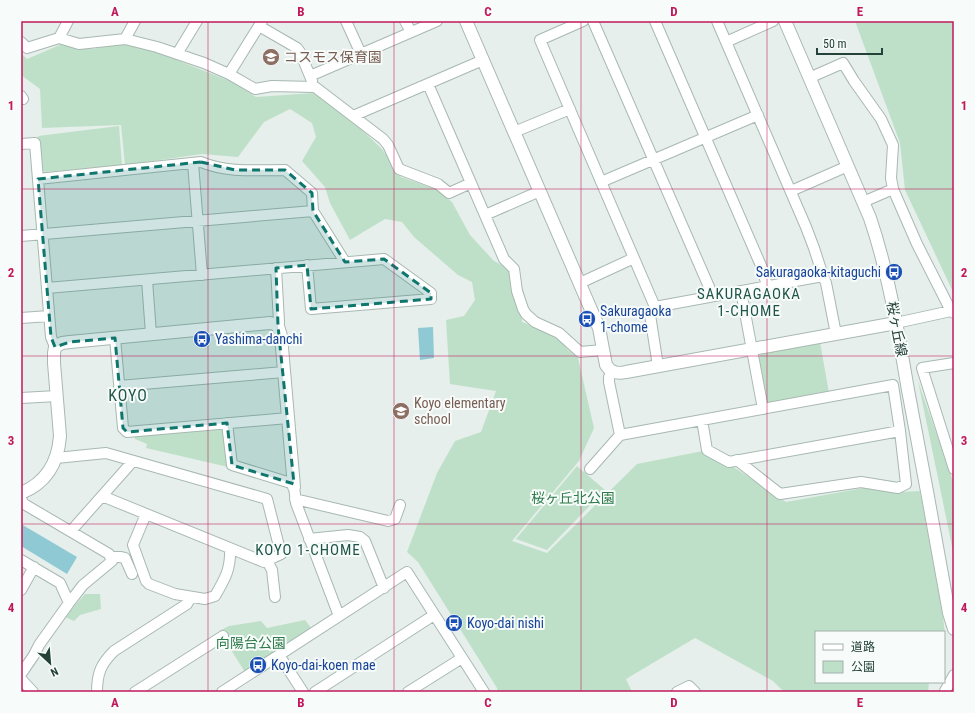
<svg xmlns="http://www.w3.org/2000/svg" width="975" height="713" font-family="'Roboto Condensed','Noto Sans JP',sans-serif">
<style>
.green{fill:#bfe0c8}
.water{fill:#8ec9d4}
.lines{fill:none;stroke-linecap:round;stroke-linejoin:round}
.minor-casing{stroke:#a8b8b2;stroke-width:12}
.tertiary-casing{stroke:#a8b8b2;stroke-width:14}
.minor{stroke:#fff;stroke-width:10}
.tertiary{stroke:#fff;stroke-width:12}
.marked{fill:#0f766e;fill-opacity:0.2;stroke:#0f766e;stroke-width:3;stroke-dasharray:8 5;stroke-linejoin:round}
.grid{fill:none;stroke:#c2185b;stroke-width:1;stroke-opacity:0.55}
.labels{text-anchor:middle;stroke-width:4;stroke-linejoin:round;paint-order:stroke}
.education-label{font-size:14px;fill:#785e54;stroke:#f7fbf9;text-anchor:start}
.transit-label{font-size:14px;fill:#164399;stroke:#f7fbf9;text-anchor:start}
.street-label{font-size:14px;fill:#24423a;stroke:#f7fbf9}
.park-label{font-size:14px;fill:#2d7a4b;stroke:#f7fbf9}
.neighbourhood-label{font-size:15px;letter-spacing:1px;fill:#1f5548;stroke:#f7fbf9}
.quarter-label{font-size:16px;letter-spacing:1px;fill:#1f5548;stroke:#f7fbf9}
.neatline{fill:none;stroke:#c2185b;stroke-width:1.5}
.grid-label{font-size:13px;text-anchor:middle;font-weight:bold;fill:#c2185b}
</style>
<rect width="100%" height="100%" fill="#e6efeb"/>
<path class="green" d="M855,21h99v273l-49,-104 -5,-47z
M129,43l26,7 19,9 56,22 26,16 58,-4 36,26 32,30 19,28 37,13 14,12 18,33 24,26 15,8 13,43v10l35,13 11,15 10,8 16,70 -15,33 -67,80 35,12 90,-89 71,-14 78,52 83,-15 32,5 19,-1 23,126 2,17 -1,6v-8h-128v50h113l-1,10h-144l-11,-11 -78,-43 -69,41 6,13h-134l-1,-4 -79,-126 -11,-10 30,-79 18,-32 26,-9 15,-41 -46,-7 -4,-64 18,-4 11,-16 -3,-18 -14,-7 -44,-38 -12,-15 -17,-3 -35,21 -20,-37 -5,-16 -23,-26 14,-24 -4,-14 -22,-14 -26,13 -26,35 -36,-3 -77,11 -4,-40 -79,3 -2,-39 -19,-14v-22l6,6 35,-15 30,5z
M119,126l3,39 -77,7 -4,-3 -3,-33z
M820,342l9,51 -59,11 -6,-4 -7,-41 5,-6z
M918,381l36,103v72z
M222,429l2,3 4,35 -82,-19 1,-4 -12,-5 -1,-3z
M577,466l28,24 -58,60 -31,-11z
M85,594h15l1,15 -21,6 -6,6 -9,-4z
M305,620l7,9 -67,43 -26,-41 10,-5 32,-5 6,7z"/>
<path class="water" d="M433,327l1,31 -14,2 -2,-32z
M21,524l56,33 -10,17 -46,-28z"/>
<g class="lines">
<defs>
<path id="minor" d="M346,21l15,33
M405,21l6,11
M583,21l-43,19 115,267 168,-31 -9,-28 -8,-21 -89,-206
M593,21l120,275
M655,21l107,247 5,18
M259,26l38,22 3,4 12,29
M59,38l9,-17
M125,39l10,-18
M21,42l6,6 32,-10 20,6 46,-5 32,8 47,16 25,11 26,15 17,-3 43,1 68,52 5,6 11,24 39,15 11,9 22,-10
M726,42l47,-21
M177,54l20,-33
M229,74l33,-53
M310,76l127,-55
M809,78l34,-15 11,18 27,38 12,26 -2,33 2,11 24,55 34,67
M428,84l76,175 10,10 3,22 6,18 3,5 9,8 24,11 21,19 23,-2
M21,96l2,3
M353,116l130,-56
M514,132l56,-23
M21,144l14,-1 16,194 4,10
M193,163l9,112
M38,179l163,-17c26,11 56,8 84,8l27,23 1,18 32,51
M601,182l157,-67
M791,191l57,-25
M863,202l30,-13
M485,215l55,-24
M21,236l292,-25
M276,268l3,54 -1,4
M823,276l3,7 10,51
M147,280l4,54
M580,283l54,-25
M47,288l337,-29 47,34v6l-120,10 -4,-44
M741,291l22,118
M655,307l-5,8 8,51
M21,318l28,-2
M896,323l55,-12 3,2
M115,338l8,90 4,4 161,-14
M954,363l-32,5 32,101
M612,372l-3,5v5l11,53
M119,386l165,-14
M21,398l36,-2
M702,420l5,30 22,12 171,-31
M227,423l5,42 62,19
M56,458l50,-5 161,46 14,55 -17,8 -162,-66
M590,469l30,-34 273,-50 7,46 6,53 -8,4 -37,-6 -81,12 -43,-34
M294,487l2,16 43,113
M21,499l3,5 85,50 3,7 -29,24 -14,18
M295,499l93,22 7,-2 5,-14
M146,514l-13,31 13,36 3,3 26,10 30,5 10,-3c10,-17 16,-27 15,-48
M71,531l62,-70
M309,539l39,-4 12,2 5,4 19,47
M110,557h10l5,1 7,16
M21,560l39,23 9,20 -30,42 -5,10 -13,19
M267,561l5,9 3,27
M21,590l13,-23
M279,655l24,37
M21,679l12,13
M945,691l9,-16
M97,692c0,-19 4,-28 17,-41l73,-47 4,-7
M135,692l88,-56
M222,692l185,-120 77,120
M315,692l119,-77
M408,692l54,-34
M677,692l12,-6 6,6"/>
<path id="tertiary" d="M466,21l133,307 7,37c5,8 11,9 20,7l270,-49
M785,21l85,197c19,56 28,114 38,172 14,74 28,149 41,223l5,16
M21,493c25,-10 37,-30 39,-57l-6,-73v-10l1,-6 7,-4 8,-1 200,-19 4,1 4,2 3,10 13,151"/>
</defs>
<use href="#minor" class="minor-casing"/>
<use href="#tertiary" class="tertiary-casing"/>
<use href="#minor" class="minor"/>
<use href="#tertiary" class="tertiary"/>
</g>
<path class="marked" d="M201,162l34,8h50l27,23 1,18 32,51 39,-3 47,34v6l-120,10 -4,-44 -31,3 2,58 16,158 -62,-19 -5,-42 -100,9 -4,-4 -8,-90 -45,4 -15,5 -4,-10 -13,-158z"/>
<path class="grid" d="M208,21v671M394,21v671M581,21v671M767,21v671M21,189h933M21,356h933M21,524h933"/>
<defs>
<symbol id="school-disc" viewBox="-11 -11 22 22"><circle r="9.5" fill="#8d6e63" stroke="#f7fbf9"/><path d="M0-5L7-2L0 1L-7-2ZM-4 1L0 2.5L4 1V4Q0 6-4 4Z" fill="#fff"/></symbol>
<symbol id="bus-disc" viewBox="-11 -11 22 22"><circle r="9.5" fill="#1a4fb4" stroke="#f7fbf9"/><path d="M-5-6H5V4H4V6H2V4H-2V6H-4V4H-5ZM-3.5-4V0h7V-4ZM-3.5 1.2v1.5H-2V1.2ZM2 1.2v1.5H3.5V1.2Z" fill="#fff"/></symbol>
</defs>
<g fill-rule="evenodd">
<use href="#school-disc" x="261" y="47" width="20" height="20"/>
<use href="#bus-disc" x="884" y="262" width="20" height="20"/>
<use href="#bus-disc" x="577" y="309" width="20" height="20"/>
<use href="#bus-disc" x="192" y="329" width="20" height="20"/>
<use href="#school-disc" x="391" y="401" width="20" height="20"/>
<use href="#bus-disc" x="444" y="613" width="20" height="20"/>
<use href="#bus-disc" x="248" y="655" width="20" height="20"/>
</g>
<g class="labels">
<g class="education-label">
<text x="284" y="62">コスモス保育園</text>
<text x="414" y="408">Koyo elementary<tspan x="414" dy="16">school</tspan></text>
</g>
<g class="transit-label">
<text x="881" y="277" text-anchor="end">Sakuragaoka-kitaguchi</text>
<text x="600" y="316">Sakuragaoka<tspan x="600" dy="16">1-chome</tspan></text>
<text x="215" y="344">Yashima-danchi</text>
<text x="467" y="628">Koyo-dai nishi</text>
<text x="271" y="670">Koyo-dai-koen mae</text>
</g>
<g class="street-label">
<text transform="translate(897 329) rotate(79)" y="5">桜ヶ丘線</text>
</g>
<g class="park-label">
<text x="573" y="503">桜ヶ丘北公園</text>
<text x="251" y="648">向陽台公園</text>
</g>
<g class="neighbourhood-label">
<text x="749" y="299">SAKURAGAOKA<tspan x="749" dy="17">1-CHOME</tspan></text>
<text x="308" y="555">KOYO 1-CHOME</text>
</g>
<g class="quarter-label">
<text x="128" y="401">KOYO</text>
</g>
</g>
<rect width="975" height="713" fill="none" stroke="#f7fbf9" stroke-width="44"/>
<rect x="815" y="631" width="130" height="52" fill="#f7fbf9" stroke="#a3b1ad"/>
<rect x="823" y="644" width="20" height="6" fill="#ffffff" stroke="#a3b1ad"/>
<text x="851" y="651" font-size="12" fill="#24423a">道路</text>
<rect x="823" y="661" width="20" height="12" fill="#bfe0c8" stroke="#a3b1ad"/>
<text x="851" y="671" font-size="12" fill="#24423a">公園</text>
<g transform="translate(50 663) rotate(154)" stroke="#f7fbf9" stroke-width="3" paint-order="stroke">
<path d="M0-3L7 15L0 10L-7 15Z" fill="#24423a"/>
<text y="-6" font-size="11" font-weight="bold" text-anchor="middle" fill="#24423a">N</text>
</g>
<path d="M817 48v6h65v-6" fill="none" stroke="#24423a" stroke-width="2"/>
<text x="823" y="48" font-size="12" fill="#24423a" stroke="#f7fbf9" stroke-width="3" paint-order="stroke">50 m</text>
<rect x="22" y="22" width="931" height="669" class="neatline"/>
<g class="grid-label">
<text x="115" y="16">A</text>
<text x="301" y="16">B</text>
<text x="488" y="16">C</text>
<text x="674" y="16">D</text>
<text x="860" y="16">E</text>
<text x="11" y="110">1</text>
<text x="964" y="110">1</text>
<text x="11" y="277">2</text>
<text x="964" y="277">2</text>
<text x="11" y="445">3</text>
<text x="964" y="445">3</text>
<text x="11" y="612">4</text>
<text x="964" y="612">4</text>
<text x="115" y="707">A</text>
<text x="301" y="707">B</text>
<text x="488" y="707">C</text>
<text x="674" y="707">D</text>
<text x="860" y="707">E</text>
</g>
</svg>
